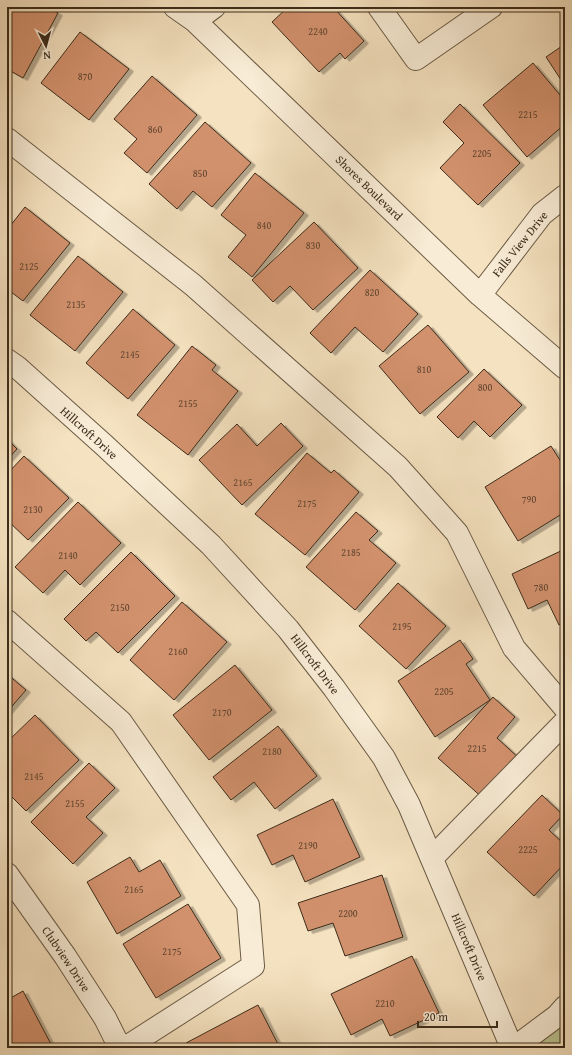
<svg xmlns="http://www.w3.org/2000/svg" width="572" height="1055" font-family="'Gentium Book Plus',serif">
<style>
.green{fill:#bcc392;stroke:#7c7856}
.building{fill:#d2916d;stroke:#3b2c1b;filter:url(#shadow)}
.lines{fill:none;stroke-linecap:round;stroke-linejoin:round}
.minor-casing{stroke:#6a5a44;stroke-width:24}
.minor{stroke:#f8ecd6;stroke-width:22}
.labels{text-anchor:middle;stroke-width:3;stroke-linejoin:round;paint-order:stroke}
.number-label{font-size:10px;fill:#614530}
.street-label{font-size:12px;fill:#3b2c1b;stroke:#f8ecd6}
</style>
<defs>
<filter id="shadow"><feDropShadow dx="4.5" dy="2.5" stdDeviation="0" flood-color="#0004"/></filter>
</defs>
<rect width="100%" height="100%" fill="#f5e2c0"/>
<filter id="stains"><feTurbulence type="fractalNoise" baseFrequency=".005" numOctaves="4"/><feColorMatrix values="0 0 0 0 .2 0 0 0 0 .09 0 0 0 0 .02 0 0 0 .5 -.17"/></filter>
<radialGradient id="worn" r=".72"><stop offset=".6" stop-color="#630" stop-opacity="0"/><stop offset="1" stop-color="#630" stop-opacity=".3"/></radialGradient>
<path class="green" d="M565,1024v24h-50z"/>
<path class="building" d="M7,7h39l12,6 -35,65 -16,-9z
M288,7h45l31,34 -19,18 -5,-6 -21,19 -47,-50z
M80,32l49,37 -40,51 -48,-37z
M565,44v42l-19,-29z
M533,63l32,38v23l-38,33 -44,-52z
M152,76l45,39 -50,58 -23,-20 13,-14 -23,-20z
M460,104l60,59 -42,42 -38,-37 24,-25 -21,-21z
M205,122l46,41 -39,44 -19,-16 -16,18 -28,-25z
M255,173l49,40 -52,64 -24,-20 18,-22 -25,-20z
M25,207l45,36 -47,58 -16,-12v-59z
M314,222l44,46 -45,42 -23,-24 -17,16 -21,-22z
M78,256l45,36 -48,59 -45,-36z
M370,270l48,44 -35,38 -28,-25 -24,26 -21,-20z
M133,309l42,36 -47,54 -42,-36z
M428,325l41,47 -49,42 -41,-48z
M192,346l24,19 -4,5 26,21 -50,64 -51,-40z
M484,369l38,36 -32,32 -16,-16 -16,17 -21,-21z
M281,423l22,23 -61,59 -43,-45 38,-36 20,22z
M7,439l10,10 -10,11z
M551,446l14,22v44l-47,29 -33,-54z
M307,453l24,20 3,-3 25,22 -54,63 -50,-41z
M24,456l45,42 -41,42 -21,-20v-46z
M78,502l43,41 -41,42 -15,-15 -22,23 -28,-26z
M356,512l22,19 -9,9 27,23 -41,47 -49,-43z
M565,549v73l-6,3 -12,-25 -19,9 -16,-35z
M131,552l44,44 -57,57 -22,-21 -10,9 -22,-22z
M398,583l48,43 -40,43 -47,-43z
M182,602l45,40 -53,58 -44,-40z
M460,640l13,19 -7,5 24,36 -55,37 -37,-56z
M235,665l37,45 -63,50 -36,-45z
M7,674l19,16 -19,22z
M493,697l22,20 -18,21 24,22 -36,40 -47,-42z
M35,715l44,45 -53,51 -19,-19v-50z
M278,726l39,50 -42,33 -21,-27 -23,18 -18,-23z
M89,763l26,25 -29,29 17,16 -30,31 -42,-42z
M542,795l21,20 -14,15 16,15v18l-31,33 -47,-44z
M333,799l27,58 -55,25 -12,-27 -21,10 -15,-30z
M130,857l9,15 21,-12 21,36 -64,38 -30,-52z
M382,875l21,62 -58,19 -12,-33 -25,8 -10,-28z
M188,904l33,54 -65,40 -33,-54z
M412,956l27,57 -49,23 -8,-17 -31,16 -20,-41z
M23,991l30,57h-46v-48z
M258,1005l22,43h-91l-3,-5z"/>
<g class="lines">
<defs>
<path id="minor" d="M175,7l20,14 285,274 85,73
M379,7l37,52 75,-52
M195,21l19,-14
M7,139l186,146 205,182 59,66 57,115 51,60
M480,295l62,-81 23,-18
M7,360l10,7 87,78 107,100 77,84 46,59 50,70 25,47 103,243
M7,621l114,101 127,183 5,61 -128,82
M432,858l133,-136
M7,874l58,82 40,62 15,30
M514,1048l43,-32 8,-9"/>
</defs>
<use href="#minor" class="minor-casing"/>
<use href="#minor" class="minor"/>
</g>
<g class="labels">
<g class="number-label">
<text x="318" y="35">2240</text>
<text x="85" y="80">870</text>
<text x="528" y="118">2215</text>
<text x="155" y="133">860</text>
<text x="482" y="157">2205</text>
<text x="200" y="177">850</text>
<text x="264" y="229">840</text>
<text x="313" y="249">830</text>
<text x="29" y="270">2125</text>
<text x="372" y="296">820</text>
<text x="76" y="308">2135</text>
<text x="130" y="358">2145</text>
<text x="424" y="373">810</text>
<text x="485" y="391">800</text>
<text x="188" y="407">2155</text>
<text x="243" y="486">2165</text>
<text x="529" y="503">790</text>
<text x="307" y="507">2175</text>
<text x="33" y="513">2130</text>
<text x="351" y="556">2185</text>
<text x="68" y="559">2140</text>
<text x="541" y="591">780</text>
<text x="120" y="611">2150</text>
<text x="402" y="630">2195</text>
<text x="178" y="655">2160</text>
<text x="444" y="695">2205</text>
<text x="222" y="716">2170</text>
<text x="477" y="752">2215</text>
<text x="272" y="755">2180</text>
<text x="34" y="780">2145</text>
<text x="75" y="807">2155</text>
<text x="308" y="849">2190</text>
<text x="528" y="853">2225</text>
<text x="134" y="893">2165</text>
<text x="348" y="917">2200</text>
<text x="172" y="955">2175</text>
<text x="385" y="1007">2210</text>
</g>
<g class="street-label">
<text transform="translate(369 188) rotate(44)" y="4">Shores Boulevard</text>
<text transform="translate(520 244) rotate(-51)" y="4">Falls View Drive</text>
<text transform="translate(89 433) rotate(42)" y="4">Hillcroft Drive</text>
<text transform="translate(315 664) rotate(53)" y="4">Hillcroft Drive</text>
<text transform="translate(469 947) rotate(67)" y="4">Hillcroft Drive</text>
<text transform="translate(66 959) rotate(56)" y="4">Clubview Drive</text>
</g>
</g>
<rect width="572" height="1055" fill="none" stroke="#f5e2c0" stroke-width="24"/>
<rect x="8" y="8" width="556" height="1039" fill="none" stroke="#3b2c1b" stroke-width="2"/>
<rect x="12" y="12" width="548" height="1031" fill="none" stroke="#3b2c1b"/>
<g transform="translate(46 46) rotate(174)" stroke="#f8ecd6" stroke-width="3" paint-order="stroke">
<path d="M0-3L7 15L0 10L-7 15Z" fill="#3b2c1b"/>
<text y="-6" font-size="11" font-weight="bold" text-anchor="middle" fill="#3b2c1b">N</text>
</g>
<path d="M418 1021v6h79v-6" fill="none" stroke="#3b2c1b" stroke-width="2"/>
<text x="424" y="1021" font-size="12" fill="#3b2c1b" stroke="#f8ecd6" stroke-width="3" paint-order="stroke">20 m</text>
<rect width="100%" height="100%" filter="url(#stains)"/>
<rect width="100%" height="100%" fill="url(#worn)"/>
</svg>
